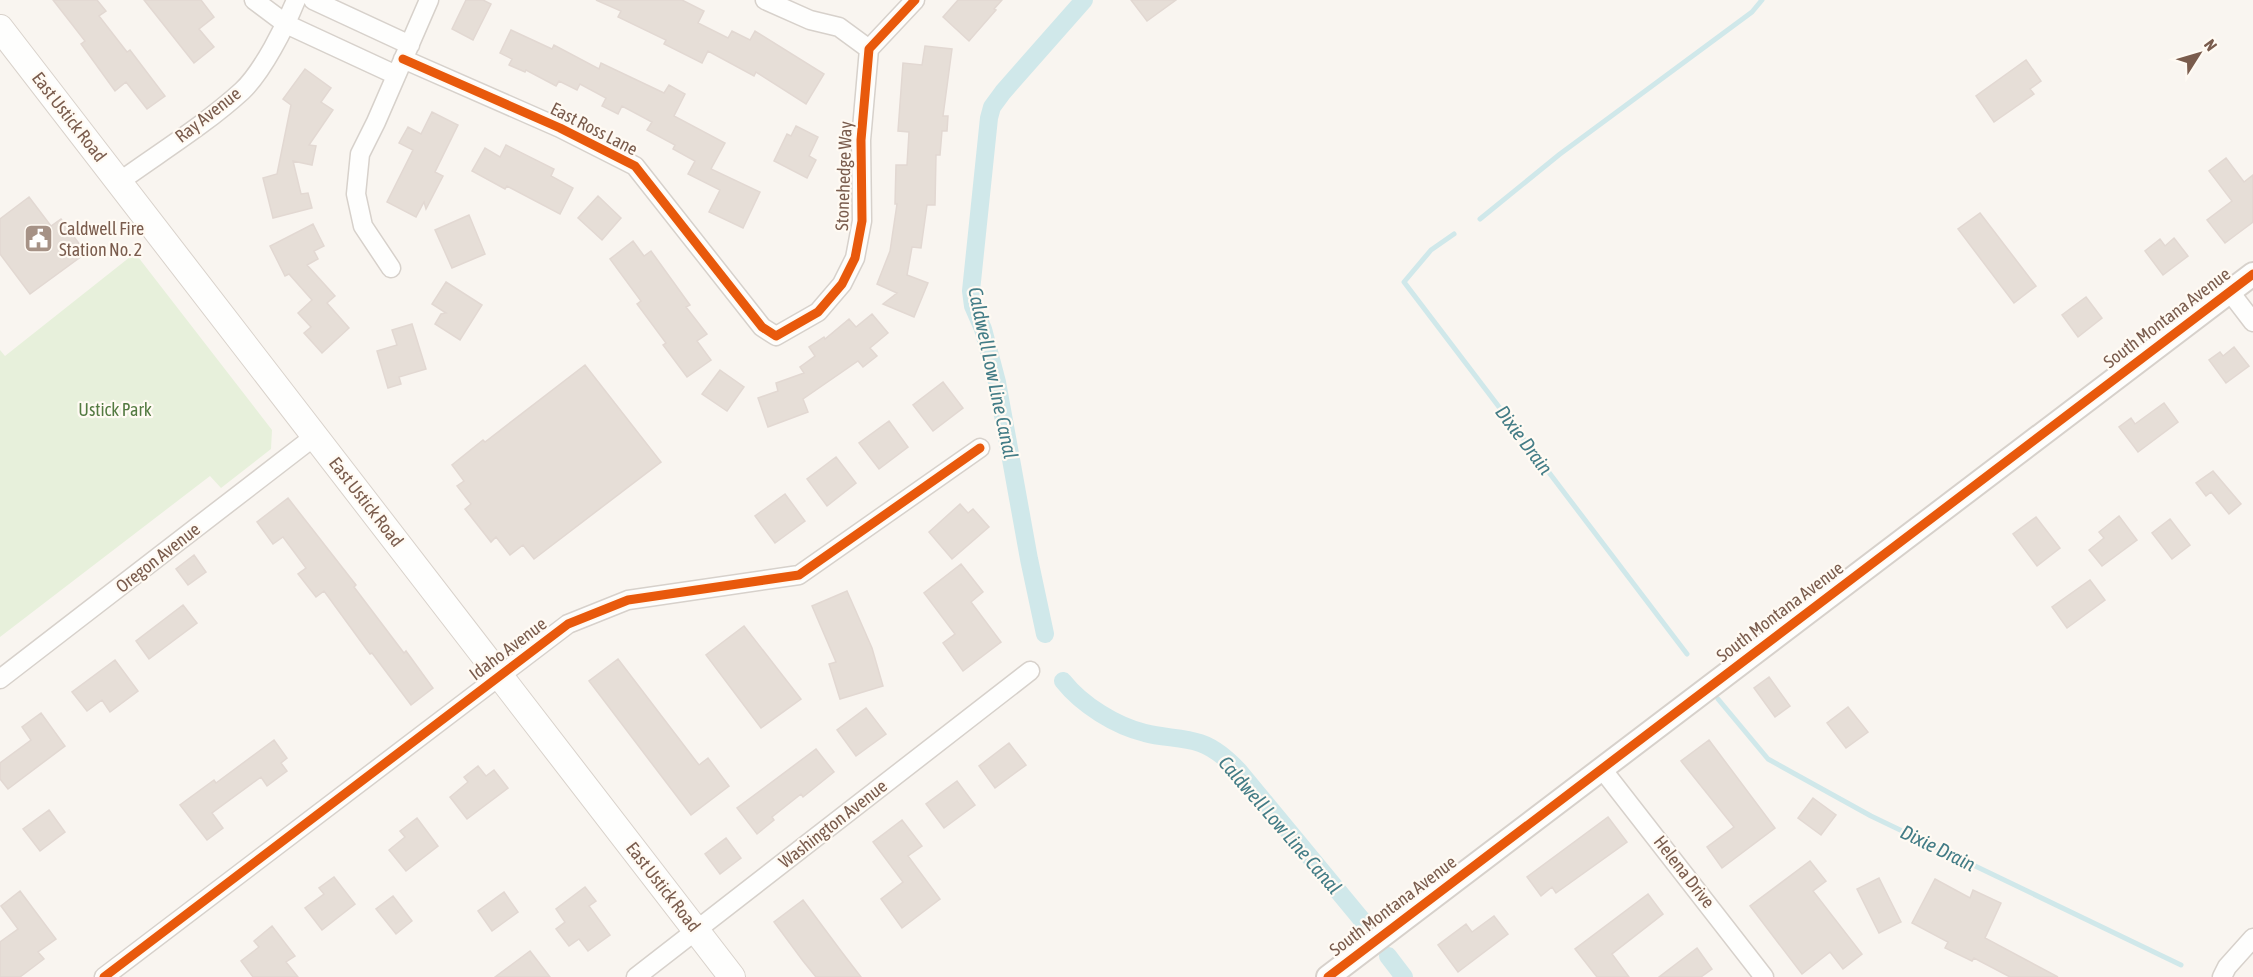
<svg xmlns="http://www.w3.org/2000/svg" width="2253" height="977" font-family="'Asap Condensed',sans-serif">
<style>
.green{fill:#e7f0db}
.lines{fill:none;stroke-linecap:round;stroke-linejoin:round}
.stream{stroke:#d0e8ea;stroke-width:5}
.canal{stroke:#d0e8ea;stroke-width:18}
.building{fill:#e6ded7;stroke:#e2d8d2;stroke-width:1.5}
.minor-casing{stroke:#d7d1cb;stroke-width:21}
.tertiary-casing{stroke:#d7d1cb;stroke-width:26}
.secondary-casing{stroke:#d9d2cb;stroke-width:28}
.minor{stroke:#fefefd;stroke-width:18}
.tertiary{stroke:#fefefd;stroke-width:22}
.secondary{stroke:#fefefd;stroke-width:26}
.cycleway-casing{stroke:#fffaf3;stroke-width:13}
.cycleway{stroke:#e8590c;stroke-width:9}
.labels{text-anchor:middle;stroke-width:4.5;stroke-linejoin:round;paint-order:stroke}
.street-label{font-size:18px;fill:#7a5c4d;stroke:#fffaf3}
.poi-label{font-size:18px;fill:#7a5c4d;stroke:#fffaf3;text-anchor:start}
.park-label{font-size:18px;fill:#537a41;stroke:#fffaf3}
.water-label{font-size:20px;font-style:italic;fill:#437c86;stroke:#fffaf3}
</style>
<rect width="100%" height="100%" fill="#f9f5f0"/>
<path class="green" d="M135,253l137,177 -1,19 -50,39 -11,-12 -210,161v-287l5,6z"/>
<g class="lines">
<path class="stream" d="M1480,219l80,-65 192,-142 10,-12
M1454,234l-23,16 -27,32 283,372
M1718,699l50,60 103,57 310,149"/>
<path class="canal" d="M1045,634l-16,-75 -32,-177 -14,-53 -10,-23 -2,-15 18,-173 3,-11 11,-15 81,-92
M1063,681c19,24 53,45 82,52 18,5 38,4 55,10 15,5 27,16 38,27l124,150
M1388,956l16,21"/>
</g>
<path class="building" d="M53,0h44l9,11 -7,5 28,36 3,-2 35,46 -18,13 -21,-27 -11,9 -34,-47 4,-3z
M144,0h57l13,17 -15,12 15,18 -20,16z
M466,0h17l8,4 -18,36 -21,-11z
M596,0h86l22,11 -6,12 30,15 4,-7 18,9 5,-9 69,43 -18,30 -50,-32 -2,4 -46,-25 -6,12 -38,-19 2,-4 -48,-23 3,-6z
M958,0h44l-8,9 2,1 -27,31 -26,-24z
M1131,0h45l-29,21z
M511,30l41,19 2,-4 45,24 2,-6 63,30 5,-8 16,9 -11,22 51,27 -14,26 49,23 -17,36 -34,-16 11,-22 -32,-16 7,-13 -22,-12 2,-4 -28,-15 5,-8 -30,-16 -4,8 -16,-8 4,-8 -26,-14 -3,6 -18,-9 -3,5 -30,-16 -1,2 -16,-7 3,-6 -12,-6z
M925,46l27,3 -9,67h5l-1,15h-5l-2,24h-4l-1,50h-8l-6,43 -9,-1 -5,28 21,8 -14,34 -31,-13 14,-11 -20,-9 13,-33 7,-47h-2l1,-39h11l2,-33 -11,-1 5,-68 19,2z
M2026,60l15,21 -11,8 4,5 -40,28 -18,-26z
M305,69l26,19 -10,14 12,8 -24,35 7,1 -4,19 -19,-4 8,33 7,-1 4,15 -39,10 -10,-40 14,-4 14,-69 -8,-6z
M432,112l26,13 -23,47 8,4 -17,33 -2,-7 -8,15 -29,-15 26,-52 -14,-7 9,-16 13,7z
M796,126l22,11 -9,19 7,4 -9,18 -33,-17 13,-27 4,2z
M506,145l48,24 -3,7 22,12 -13,26 -53,-28 -2,3 -33,-18 13,-23 15,9z
M2226,158l18,24 9,-7v47l-28,21 -18,-23 25,-19 -23,-30z
M598,196l23,22 -19,22 -24,-22z
M29,197l22,29 10,-7 25,34 -56,41 -30,-40v-35z
M1980,213l56,73 -22,17 -56,-74z
M469,215l16,39 -33,14 -17,-38z
M313,224l11,22 -10,5 4,8 -11,6 28,31 -8,7 22,25 -27,25 -18,-20 7,-6 -13,-14 14,-13 -23,-26 -4,2 -15,-30z
M2174,238l14,18 -25,19 -18,-24 15,-12 5,7z
M633,241l11,15 7,-5 39,54 -4,2 21,27 -10,7 14,19 -24,17 -24,-32 3,-2 -29,-39 4,-3 -31,-42z
M446,282l36,23 -22,35 -25,-16 6,-10 5,-1 -14,-9z
M2086,297l16,21 -24,19 -16,-22z
M872,314l16,19 -18,15 7,8 -14,11 -5,-6 -55,38 5,13 -40,15 -10,-29 20,-7 -2,-8 28,-10 -4,-6 15,-11 -6,-9 15,-10 1,2 24,-20 7,8z
M412,324l14,45 -27,8 2,7 -13,4 -11,-37 20,-6 -5,-15z
M2234,347l15,19 -23,17 -17,-23 11,-8 3,4z
M585,365l76,97 -127,97 -11,-14 -13,10 -14,-18 -5,5 -26,-33 6,-5 -14,-18 7,-5 -12,-16 31,-25 2,2z
M720,370l24,17 -17,24 -25,-17z
M943,382l20,26 -30,23 -20,-26z
M2164,403l14,19 -40,30 -19,-25 12,-9 4,6z
M889,421l19,26 -29,22 -20,-26z
M836,457l20,26 -29,23 -20,-27z
M2213,471l28,33 -12,10 -18,-22 -5,4 -10,-13z
M785,494l20,27 -30,22 -20,-27z
M288,498l68,87 -2,2 50,66 2,-2 27,37 -22,17 -39,-52 -2,1 -46,-63 -8,6 -18,-23 8,-6 -23,-31 -10,7 -16,-22z
M960,504l8,9 5,-4 16,18 -37,32 -23,-27z
M2119,516l18,24 -35,26 -13,-16 15,-12 -5,-6z
M2036,517l24,31 -23,18 -24,-32z
M2170,519l20,26 -18,14 -20,-26z
M194,555l12,17 -18,13 -12,-16z
M961,564l22,28 -12,10 30,40 -38,29 -20,-28 12,-9 -31,-41z
M2090,580l15,20 -38,28 -15,-21z
M847,591l25,57 11,38 -43,13 -11,-35 7,-2 -24,-56z
M183,605l14,18 -48,36 -13,-18z
M744,626l57,73 -40,29 -55,-73z
M618,659l81,106 9,-7 21,28 -38,29 -102,-134z
M115,660l23,31 -28,21 -8,-12 -15,11 -15,-19z
M1769,677l21,29 -15,11 -21,-29z
M1848,707l20,25 -22,16 -19,-25z
M866,708l20,26 -30,22 -19,-26z
M41,713l24,33 -57,43 -8,-10v-16l31,-23 -9,-13z
M274,740l13,18 -6,5 6,8 -20,15 -6,-9 -49,36 11,15 -16,12 -27,-35 34,-25 2,3z
M1709,740l66,88 -53,40 -15,-21 27,-20 -53,-66z
M1009,743l17,22 -31,23 -16,-22z
M816,749l18,23 -31,25 -2,-3 -29,23 2,3 -17,14 -20,-26z
M478,766l8,10 8,-6 14,18 -41,31 -17,-22 18,-15 -4,-5z
M957,781l18,24 -31,23 -18,-24z
M1813,798l23,17 -15,20 -23,-17z
M49,810l16,22 -25,19 -17,-22z
M1608,817l19,25 -71,51 -4,-6 -11,9 -14,-19z
M417,818l21,28 -32,25 -17,-21 16,-13 -5,-6z
M902,820l20,26 -14,10 32,43 -38,29 -21,-29 22,-17 -30,-40z
M726,838l15,20 -21,16 -15,-20z
M1810,861l16,20 -13,10 49,63 -19,15 -13,-17 -28,22 -52,-68z
M334,877l21,27 -33,26 -17,-22 19,-14 -5,-6z
M1879,878l22,44 -22,11 -22,-44z
M1935,879l35,19 3,-8 28,13 -16,35 73,39h-48l-36,-19 -2,3 -27,-13 3,-6 -36,-19z
M585,887l11,14 -7,5 21,29 -22,16 -9,-12 -10,7 -13,-17 9,-7 -9,-13z
M20,891l36,48 -18,13 6,7 -24,18h-20v-35l18,-13 -17,-23z
M504,892l14,20 -26,19 -14,-20z
M1648,894l15,20 -51,40 17,23h-32l-22,-28z
M393,896l19,25 -16,13 -20,-25z
M803,900l38,51 20,26h-45l-13,-16 -29,-39z
M1494,916l14,18 -50,38 -20,-27 28,-21 6,8z
M272,926l23,30 -9,6 12,15h-45l-12,-16 18,-14 -5,-6z
M1697,948l15,21 -11,8h-42z
M530,951l20,26h-55z"/>
<g class="lines">
<defs>
<path id="minor" d="M254,0l32,24 110,51
M313,0l97,45
M765,0l45,20 29,7 30,22
M403,59l157,69 75,38 127,161 14,9 42,-24 24,-28 13,-26 7,-37 -1,-81 8,-91 46,-49
M119,182c40,-29 87,-58 123,-91 21,-20 43,-64 54,-91
M391,268l-28,-42 -7,-32 4,-40 16,-32 53,-122
M2230,292l23,30
M0,679l315,-243
M1602,769l162,208
M104,977l464,-353 60,-24 171,-25 181,-127
M636,977l394,-306
M2222,977l5,-10 26,-29"/>
<path id="tertiary" d="M1328,977l925,-703"/>
<path id="secondary" d="M0,28l732,949"/>
</defs>
<use href="#minor" class="minor-casing"/>
<use href="#tertiary" class="tertiary-casing"/>
<use href="#secondary" class="secondary-casing"/>
<use href="#minor" class="minor"/>
<use href="#tertiary" class="tertiary"/>
<use href="#secondary" class="secondary"/>
<defs>
<path id="cycleway" d="M403,59l157,69 75,38 127,161 14,9 42,-24 24,-28 13,-26 7,-37 -1,-81 8,-91 46,-49
M104,977l464,-353 60,-24 171,-25 181,-127
M1328,977l925,-703"/>
</defs>
<use href="#cycleway" class="cycleway-casing"/>
<use href="#cycleway" class="cycleway"/>
</g>
<defs>
<symbol id="civic-square" viewBox="-11 -11 22 22"><rect x="-9" y="-9" width="18" height="18" rx="4" fill="#a69286" stroke="#fffaf3"/><path d="M-.6-6.5H3V-4.5H.6V-3L4-1V1h2V6H-6V1h2V-1L-.6-3ZM-1.2 2.5V6h2.4V2.5Z" fill="#fff"/></symbol>
</defs>
<g fill-rule="evenodd">
<use href="#civic-square" x="22" y="222" width="33" height="33"/>
</g>
<g class="labels">
<g class="street-label">
<text transform="translate(208 115) rotate(-38)" y="6">Ray Avenue</text>
<text transform="translate(69 117) rotate(52)" y="6">East Ustick Road</text>
<text transform="translate(594 129) rotate(27)" y="6">East Ross Lane</text>
<text transform="translate(844 176) rotate(-88)" y="6">Stonehedge Way</text>
<text transform="translate(2167 318) rotate(-37)" y="6">South Montana Avenue</text>
<text transform="translate(366 502) rotate(52)" y="6">East Ustick Road</text>
<text transform="translate(158 558) rotate(-38)" y="6">Oregon Avenue</text>
<text transform="translate(1780 612) rotate(-37)" y="6">South Montana Avenue</text>
<text transform="translate(508 649) rotate(-37)" y="6">Idaho Avenue</text>
<text transform="translate(833 824) rotate(-38)" y="6">Washington Avenue</text>
<text transform="translate(1684 872) rotate(52)" y="6">Helena Drive</text>
<text transform="translate(663 887) rotate(52)" y="6">East Ustick Road</text>
<text transform="translate(1393 906) rotate(-37)" y="6">South Montana Avenue</text>
</g>
<g class="poi-label">
<text x="59" y="235">Caldwell Fire<tspan x="59" dy="21">Station No. 2</tspan></text>
</g>
<g class="park-label">
<text x="115" y="416">Ustick Park</text>
</g>
<g class="water-label">
<text transform="translate(993 373) rotate(78)" y="7">Caldwell Low Line Canal</text>
<text transform="translate(1524 440) rotate(53)" y="7">Dixie Drain</text>
<text transform="translate(1280 825) rotate(49)" y="7">Caldwell Low Line Canal</text>
<text transform="translate(1938 848) rotate(26)" y="7">Dixie Drain</text>
</g>
</g>
<g transform="translate(2199 54) rotate(53)" stroke="#fffaf3" stroke-width="4.5" paint-order="stroke">
<path d="M0-4.5L10 22L0 15L-10 22Z" fill="#7a5c4d"/>
<text y="-9" font-size="16" font-weight="bold" text-anchor="middle" fill="#7a5c4d">N</text>
</g>
</svg>
